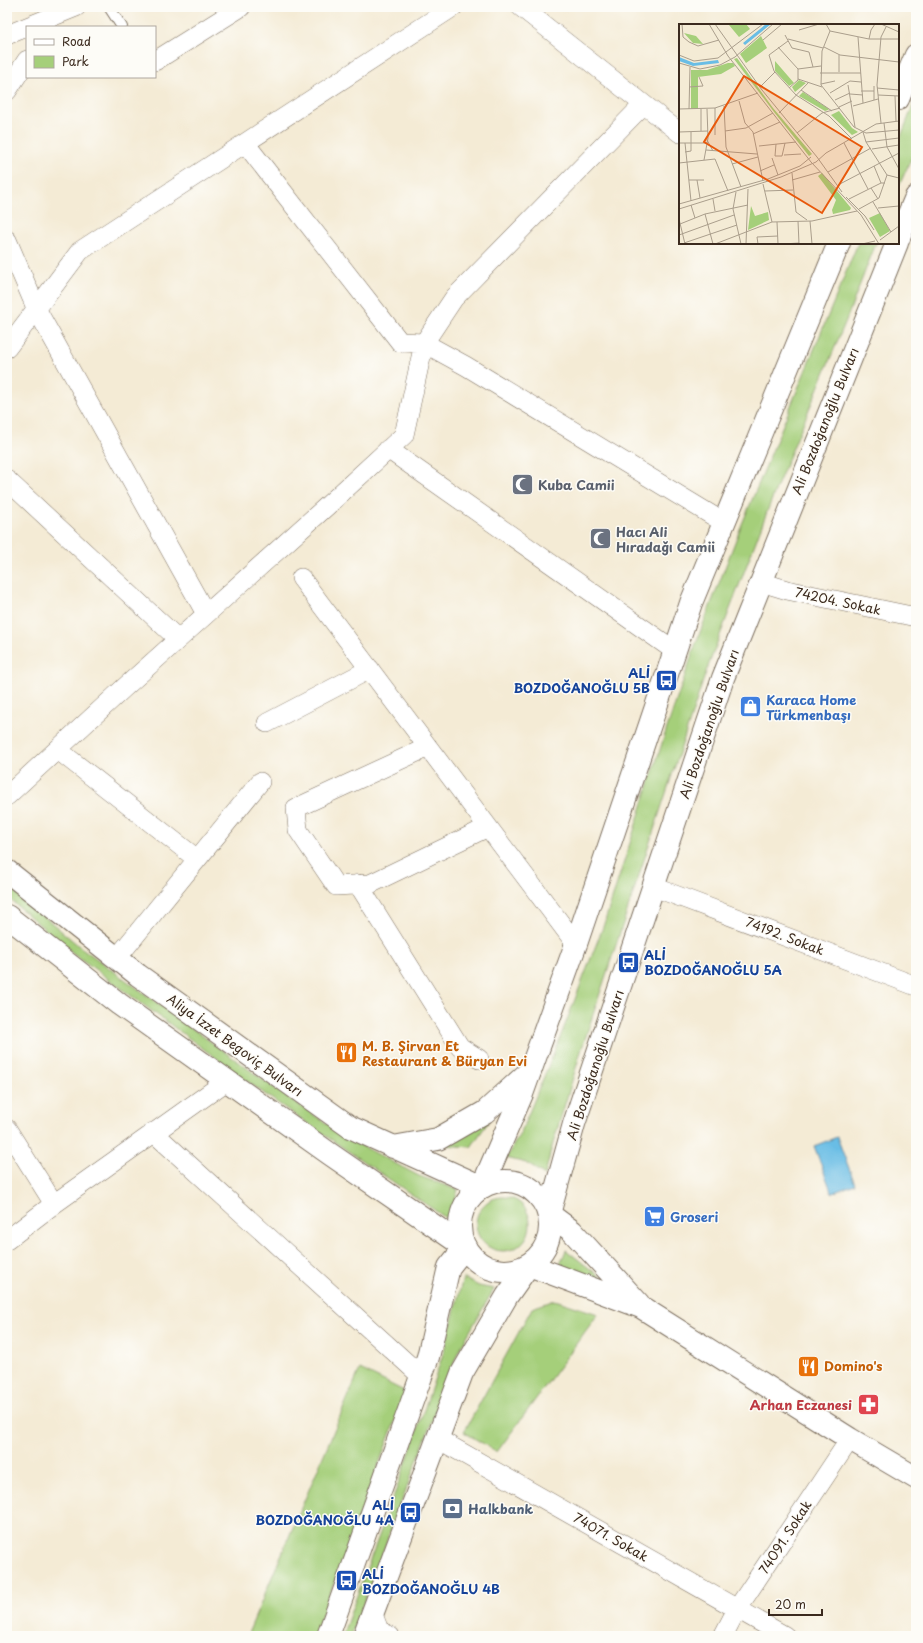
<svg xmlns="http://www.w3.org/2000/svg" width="923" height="1643" font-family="'Playpen Sans',sans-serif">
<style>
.green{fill:#a5cf7a;stroke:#707c4c}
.water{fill:#69bde5;stroke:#527482}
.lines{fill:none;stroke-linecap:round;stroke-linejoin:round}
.service-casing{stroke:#7c6e5e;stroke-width:12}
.minor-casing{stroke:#7c6e5e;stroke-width:20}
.secondary-casing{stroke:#7c6e5e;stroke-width:24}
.primary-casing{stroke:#7c6e5e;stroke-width:24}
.service{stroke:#fff;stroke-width:10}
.minor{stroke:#fff;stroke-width:19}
.secondary{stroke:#fff;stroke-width:22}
.primary{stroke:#fff;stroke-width:22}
.labels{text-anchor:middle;stroke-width:3;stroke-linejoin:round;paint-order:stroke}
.street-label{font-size:13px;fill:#3b2a1e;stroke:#fdfcf7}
.worship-label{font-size:13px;font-weight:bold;fill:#5b616d;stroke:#fdfcf7;text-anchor:start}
.transit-label{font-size:13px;font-weight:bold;fill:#164399;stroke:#fdfcf7;text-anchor:end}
.shop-label{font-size:13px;font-weight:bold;fill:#366cbe;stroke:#fdfcf7;text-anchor:start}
.food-label{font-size:13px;font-weight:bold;fill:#c56008;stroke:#fdfcf7;text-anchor:start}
.health-label{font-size:13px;font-weight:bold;fill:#be3a42;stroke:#fdfcf7;text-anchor:end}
.service-label{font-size:13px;font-weight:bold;fill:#4e5e75;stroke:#fdfcf7;text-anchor:start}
.inset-road{fill:none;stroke:#aa9e8c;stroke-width:1}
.view{fill:#e8590c;fill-opacity:0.15;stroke:#e8590c;stroke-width:2}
.inset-edge{fill:none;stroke:#3b2a1e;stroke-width:2}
</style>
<rect width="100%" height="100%" fill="#fdfcf7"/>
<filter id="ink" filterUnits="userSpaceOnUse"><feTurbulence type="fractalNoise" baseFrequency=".025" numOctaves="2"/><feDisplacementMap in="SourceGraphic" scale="8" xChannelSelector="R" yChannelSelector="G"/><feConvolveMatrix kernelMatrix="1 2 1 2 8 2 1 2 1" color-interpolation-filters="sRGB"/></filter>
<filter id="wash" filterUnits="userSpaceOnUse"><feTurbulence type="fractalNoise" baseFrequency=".012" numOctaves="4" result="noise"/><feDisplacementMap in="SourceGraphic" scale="16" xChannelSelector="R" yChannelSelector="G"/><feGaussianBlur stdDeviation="0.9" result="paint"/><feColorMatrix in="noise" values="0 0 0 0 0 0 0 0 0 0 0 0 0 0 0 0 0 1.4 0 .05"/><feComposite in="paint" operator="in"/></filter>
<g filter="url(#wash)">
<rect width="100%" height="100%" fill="#f4ebd5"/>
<path class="green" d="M916,98v50l-18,40v-44z
M858,243h18l-31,80 -70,168 -69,181 -124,376 -31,102 -6,25 -19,-12 -20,-5 15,-26 37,-89 45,-116 63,-196 31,-91 43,-111z
M7,885l72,61 198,144 74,50 68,36 39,14 -9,30 -180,-123 -196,-144 -66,-56z
M489,1121l-18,26 -28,-2z
M476 1224a27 27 0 1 1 54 0a27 27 0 1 1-54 0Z
M566,1250l56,44 -63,-27z
M463,1278l16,8 15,3 -36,63 -107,284h-9l65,-176 38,-112z
M555,1300l43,14 -101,138 -33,-20 68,-124z
M360,1369l46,23 -92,244h-67z"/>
<path class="water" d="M837,1137l18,47 -23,9 -18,-47z"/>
</g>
<g filter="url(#ink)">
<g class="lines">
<defs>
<path id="service" d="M109,7l13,20"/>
<path id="minor" d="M521,7l159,126
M7,35l69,-28
M155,61l86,-54
M7,91l20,-31
M245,143l155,199 24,1 42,23 257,156
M7,240l30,70 169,304
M7,348l73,-97 373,-244
M388,449l287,202
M7,480l171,159
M301,578l275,366
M761,582l26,8 129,27
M267,723l103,-54
M428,747l-132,61 2,22 38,56 34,-2 118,-57
M58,750l139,109
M7,796l118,-109 202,-181 77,-71 20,-92 30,-45 189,-193
M358,884l102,163 19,12
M654,887l262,99
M117,958l143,-176
M7,1129l47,75
M153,1132l268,244
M7,1240l47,-36 174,-124
M438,1439l347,197
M372,1612l7,18 11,6
M723,1636l14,-27 113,-170"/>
<path id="secondary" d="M7,871l131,104 212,152 132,60
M7,916l112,88 211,150 135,93
M393,1147l45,-8 47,-27 45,-41
M549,1214l23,17 67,73
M529,1265l112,42 209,132 66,39"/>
<path id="primary" d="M898,99l18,-44
M898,240l18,-43
M460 1226a45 45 0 1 1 90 0a45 45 0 1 1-90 0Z
M482,1187l40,-93 54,-150 115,-341 148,-360
M549,1214l25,-90 149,-446 174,-435
M328,1636l100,-279 21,-90 16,-20
M364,1636l98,-263 45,-77 22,-31"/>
</defs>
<use href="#service" class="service-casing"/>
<use href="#minor" class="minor-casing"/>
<use href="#secondary" class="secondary-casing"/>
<use href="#primary" class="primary-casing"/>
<use href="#service" class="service"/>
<use href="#minor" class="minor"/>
<use href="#secondary" class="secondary"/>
<use href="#primary" class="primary"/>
</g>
</g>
<defs>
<symbol id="mosque-square" viewBox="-11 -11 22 22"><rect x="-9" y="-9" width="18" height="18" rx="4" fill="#6b7280" stroke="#fdfcf7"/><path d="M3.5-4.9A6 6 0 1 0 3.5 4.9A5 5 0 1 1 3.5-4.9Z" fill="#fff"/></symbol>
<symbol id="bus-square" viewBox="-11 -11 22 22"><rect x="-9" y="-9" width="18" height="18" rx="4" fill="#1a4fb4" stroke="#fdfcf7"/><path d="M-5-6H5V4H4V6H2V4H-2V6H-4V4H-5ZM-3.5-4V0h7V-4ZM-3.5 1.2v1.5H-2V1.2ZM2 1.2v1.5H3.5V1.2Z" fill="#fff"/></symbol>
<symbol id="shop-square" viewBox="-11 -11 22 22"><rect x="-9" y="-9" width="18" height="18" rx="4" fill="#3f7fe0" stroke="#fdfcf7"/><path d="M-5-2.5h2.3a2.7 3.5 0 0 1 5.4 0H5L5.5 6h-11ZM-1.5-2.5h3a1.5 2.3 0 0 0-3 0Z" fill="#fff"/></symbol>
<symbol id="restaurant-square" viewBox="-11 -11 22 22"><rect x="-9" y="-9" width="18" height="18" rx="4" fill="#e8710a" stroke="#fdfcf7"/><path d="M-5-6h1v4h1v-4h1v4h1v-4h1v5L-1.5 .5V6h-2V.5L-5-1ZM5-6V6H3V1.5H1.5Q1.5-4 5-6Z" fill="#fff"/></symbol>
<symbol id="supermarket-square" viewBox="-11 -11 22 22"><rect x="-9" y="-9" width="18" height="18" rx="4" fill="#3f7fe0" stroke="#fdfcf7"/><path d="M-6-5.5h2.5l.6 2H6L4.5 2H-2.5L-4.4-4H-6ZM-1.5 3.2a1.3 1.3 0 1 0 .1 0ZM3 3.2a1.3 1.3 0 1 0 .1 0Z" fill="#fff"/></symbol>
<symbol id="pharmacy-square" viewBox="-11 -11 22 22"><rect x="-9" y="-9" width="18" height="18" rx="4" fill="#e0444e" stroke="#fdfcf7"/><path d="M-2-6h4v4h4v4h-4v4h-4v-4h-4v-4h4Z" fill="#fff"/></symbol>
<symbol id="bank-square" viewBox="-11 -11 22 22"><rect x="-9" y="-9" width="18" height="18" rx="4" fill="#5c6f8a" stroke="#fdfcf7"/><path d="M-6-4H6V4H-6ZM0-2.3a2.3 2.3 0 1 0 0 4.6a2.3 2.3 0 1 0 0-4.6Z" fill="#fff"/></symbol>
</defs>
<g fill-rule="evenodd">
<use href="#mosque-square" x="510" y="472" width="25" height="25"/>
<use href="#mosque-square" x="588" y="526" width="25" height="25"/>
<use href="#bus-square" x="654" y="668" width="25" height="25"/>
<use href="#shop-square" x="738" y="694" width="25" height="25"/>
<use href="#bus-square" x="616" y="950" width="25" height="25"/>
<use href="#restaurant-square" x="334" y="1040" width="25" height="25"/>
<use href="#supermarket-square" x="642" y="1204" width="25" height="25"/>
<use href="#restaurant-square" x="796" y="1354" width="25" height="25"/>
<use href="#pharmacy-square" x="856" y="1392" width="25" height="25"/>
<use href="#bank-square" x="440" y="1496" width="25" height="25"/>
<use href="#bus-square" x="398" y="1500" width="25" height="25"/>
<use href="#bus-square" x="334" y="1568" width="25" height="25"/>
</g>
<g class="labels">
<g class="street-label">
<text transform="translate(825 421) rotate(-68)" y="5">Ali Bozdoğanoğlu Bulvarı</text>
<text transform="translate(838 601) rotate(12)" y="5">74204. Sokak</text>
<text transform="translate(709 724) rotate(-71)" y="5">Ali Bozdoğanoğlu Bulvarı</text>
<text transform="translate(785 936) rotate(21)" y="5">74192. Sokak</text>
<text transform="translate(235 1045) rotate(36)" y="5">Aliya İzzet Begoviç Bulvarı</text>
<text transform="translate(595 1065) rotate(-72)" y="5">Ali Bozdoğanoğlu Bulvarı</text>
<text transform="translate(611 1537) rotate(30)" y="5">74071. Sokak</text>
<text transform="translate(785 1537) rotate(-57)" y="5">74091. Sokak</text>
</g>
<g class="worship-label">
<text x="538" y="490">Kuba Camii</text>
<text x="616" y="537">Hacı Ali<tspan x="616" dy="15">Hıradağı Camii</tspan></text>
</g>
<g class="transit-label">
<text x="650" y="678">ALİ<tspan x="650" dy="15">BOZDOĞANOĞLU 5B</tspan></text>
<text x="644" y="960" text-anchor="start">ALİ<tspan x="644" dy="15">BOZDOĞANOĞLU 5A</tspan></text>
<text x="394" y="1510">ALİ<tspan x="394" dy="15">BOZDOĞANOĞLU 4A</tspan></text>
<text x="362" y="1579" text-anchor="start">ALİ<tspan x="362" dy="15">BOZDOĞANOĞLU 4B</tspan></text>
</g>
<g class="shop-label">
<text x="766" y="705">Karaca Home<tspan x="766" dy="15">Türkmenbaşı</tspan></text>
<text x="670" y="1222">Groseri</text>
</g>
<g class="food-label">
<text x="362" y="1051">M. B. Şirvan Et<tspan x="362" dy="15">Restaurant &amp; Büryan Evi</tspan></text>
<text x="824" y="1371">Domino's</text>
</g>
<g class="health-label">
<text x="852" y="1410">Arhan Eczanesi</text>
</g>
<g class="service-label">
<text x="468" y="1514">Halkbank</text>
</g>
</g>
<g transform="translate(679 24)">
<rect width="220" height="220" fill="#f4ebd5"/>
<path d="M67,0l4,5 -11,8 -10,-12zM5,9l12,3 7,8 -10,-1zM82,12l6,12 -21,15 -6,-9zM58,34l36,50 39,46 -3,2 -35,-44 -40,-53zM96,37l19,22 -5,3 -14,-15zM49,39h5l2,3 -14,8 -23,3v32h-7v-39h16zM120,56l7,3 -11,9 -3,-5zM124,68l26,17 -1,1 -3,1 -26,-15zM160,87l13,17 6,4 -6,3 -21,-20zM143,149l29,35 -1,2 -17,4 -1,-4 4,-10 -18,-24zM72,182l4,10 13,-4 1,8 -21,10zM201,189l10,18 -10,6 -11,-19z" fill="#a5cf7a"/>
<path d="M87,0h5l-26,21 -2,-2zM0,33l15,6 24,-3 1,3 -26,3 -14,-5z" fill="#69bde5"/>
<path class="inset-road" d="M3,0l1,13 6,5 9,4 21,-6M30,0l19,32 83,106 50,53 18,29M36,0l47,66 55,67 25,35M147,0l4,7 -8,20 -1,34 33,42 12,6 33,-3M202,0l18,8M120,6l20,-6M151,7l39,8h30M106,11l7,13 17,4 4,15M179,13l5,66M109,15l35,9M190,15l2,-9 4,-6M84,16l19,-16M109,17l-19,14 5,16 22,24 33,21 23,23M99,23l20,22v11l-9,8M145,23l16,8 59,7M0,31l15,6 24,-3 45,-34M0,39l21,6 20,-4 15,-8 38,-33M119,45l23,-3M160,48v-17M141,49h41M119,55l24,8M142,60l14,-3M169,61l7,42M195,62v14M10,63l14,-1 -4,-9M81,63l15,-15M198,64l22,2M122,66l31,21M182,67h13M151,69l20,-12 11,1M171,70l13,1M199,71l21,1M216,72l1,25M156,76l15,-7M60,77l6,22 8,9 10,49M45,82l2,41 15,40M174,82l25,-7M160,83l13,-6M36,84v27M0,85l36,-1 43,-15M10,85l1,-42M22,85v22M100,89l30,-31M202,99l-4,-38 4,-48 5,-10M205,99l3,24 12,22M46,107l21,-3 27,-15M0,108l29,-1M118,109l25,-20 18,-5M74,110l27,-12M28,116l6,11M187,118l33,-4M0,119h28M6,119l6,58M165,119l24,46M97,120l-1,12h7l3,-13M80,122l37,-4M193,125l27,-4M27,126l51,4M6,128l6,-1v-19M105,131l17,-1M93,134l6,17M25,136l4,-22 -1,-29M0,139l36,-4 13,32M53,140l26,-7M195,142l7,17M81,147l14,-6M149,148l43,-24M113,149l4,39 11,8M208,151l12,3M10,156h15M18,156l3,18M113,156l28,-8M84,160l9,38M159,161l61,-32M192,164l7,11M86,167l28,-1M57,168l-3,17 8,35M167,173l19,19 9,14M34,175l2,12M170,175l32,-16h4M194,178l18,30M0,180l89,-25 32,-13 11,-9M12,181l4,13M199,184l21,-2M0,185l102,-32 35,-15 10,-9 50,-29 23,-3M180,185l20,-11 8,-23 -21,-33 -3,-10M26,190l8,30M0,195l6,25M119,197l1,23M131,197l2,23M98,198l1,22M1,200l25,-10 43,-9M0,211l55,-20M201,216l19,-14M5,219l53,-18M36,220l57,-22 40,-1 45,-10M67,220l2,-55M79,220l-1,-7 21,-1M104,220l16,-1M183,220l13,-3"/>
<path class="view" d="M65,52l118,71 -40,66 -118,-71z"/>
<rect width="220" height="220" class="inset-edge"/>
</g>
<rect width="923" height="1643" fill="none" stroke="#fdfcf7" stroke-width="24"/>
<rect x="26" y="26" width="130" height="52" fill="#fdfcf7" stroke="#afa8a0"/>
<rect x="34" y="39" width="20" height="6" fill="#ffffff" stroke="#afa8a0"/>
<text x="62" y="46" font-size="12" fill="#3b2a1e">Road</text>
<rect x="34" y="56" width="20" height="12" fill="#a5cf7a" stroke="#afa8a0"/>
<text x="62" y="66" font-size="12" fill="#3b2a1e">Park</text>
<path d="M769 1609v6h53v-6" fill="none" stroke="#3b2a1e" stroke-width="2"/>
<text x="775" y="1609" font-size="12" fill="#3b2a1e" stroke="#fdfcf7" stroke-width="3" paint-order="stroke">20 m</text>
</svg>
